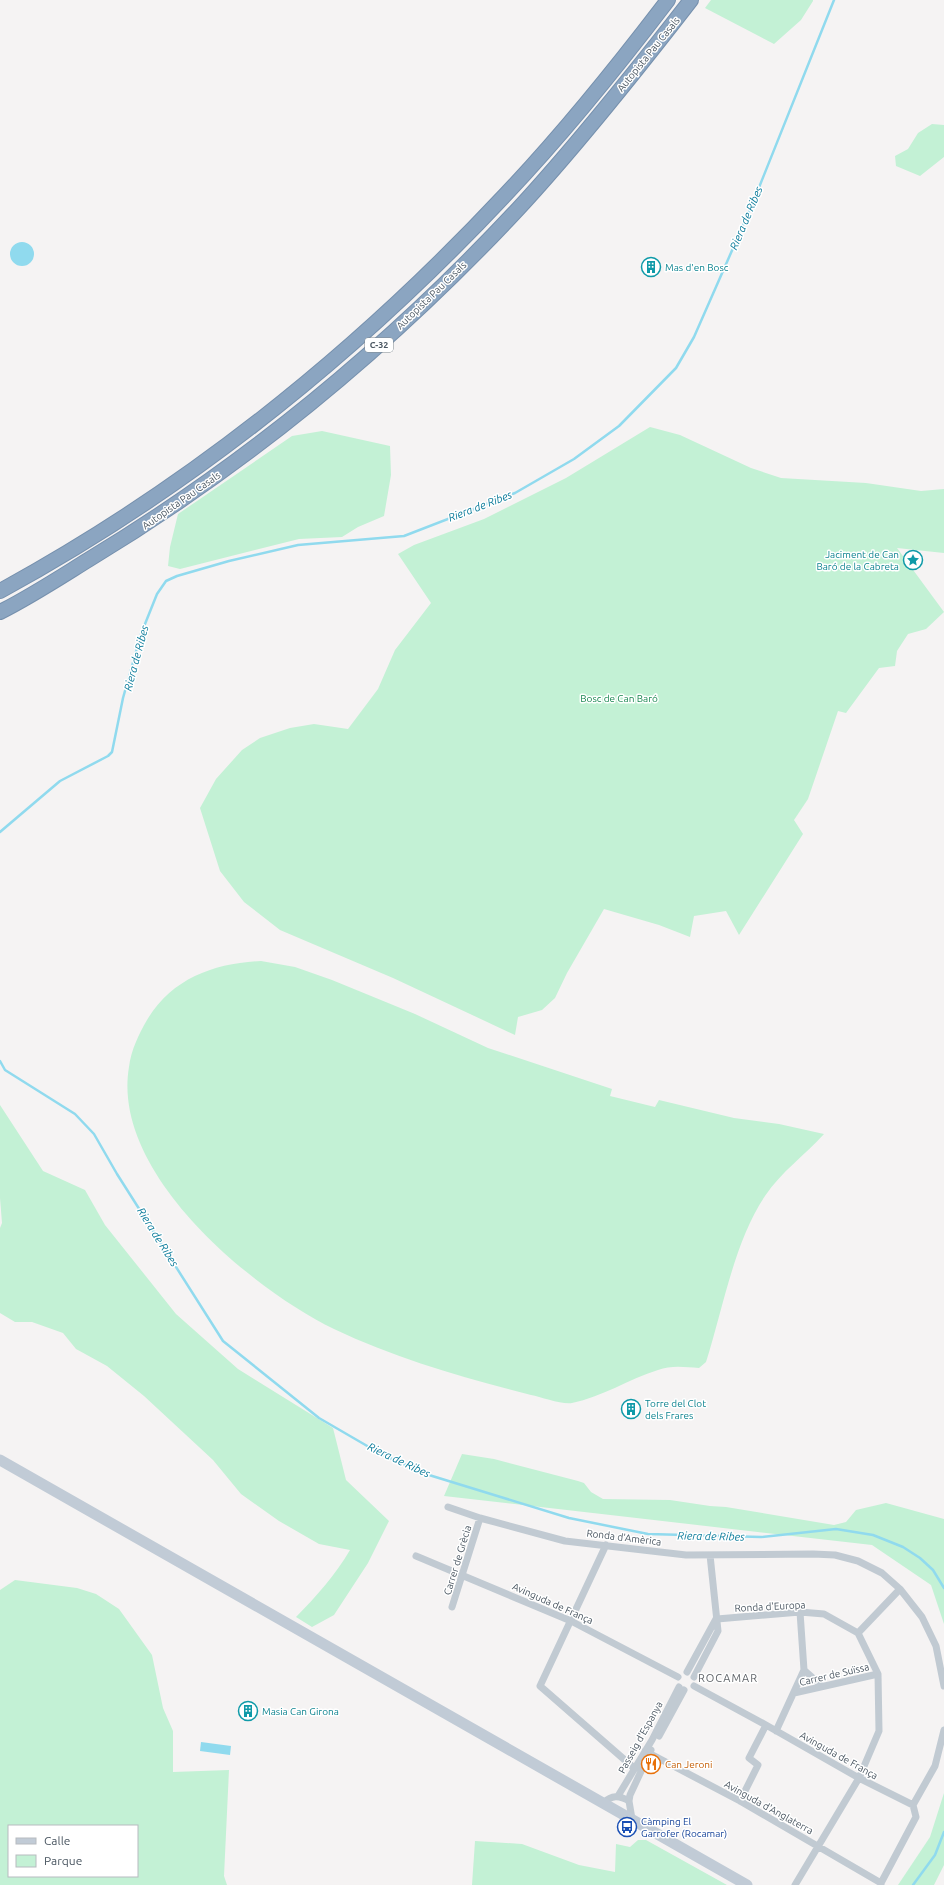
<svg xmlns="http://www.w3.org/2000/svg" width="944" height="1885" font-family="Ubuntu,sans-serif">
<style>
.green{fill:#c3f1d5;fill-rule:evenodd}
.water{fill:#90daee}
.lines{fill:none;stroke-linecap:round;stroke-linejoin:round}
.stream{stroke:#90daee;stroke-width:2.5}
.highway-casing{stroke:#7690ad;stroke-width:16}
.street{stroke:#c1cad2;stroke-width:7}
.secondary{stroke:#c1cbd6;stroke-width:11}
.highway{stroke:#8ba5c1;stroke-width:14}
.labels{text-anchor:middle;stroke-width:3;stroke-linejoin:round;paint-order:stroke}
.shield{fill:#fff;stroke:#808990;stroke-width:1}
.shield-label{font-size:9px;font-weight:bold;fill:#4a5661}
.street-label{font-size:10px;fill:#4a5661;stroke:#fff}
.culture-label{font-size:10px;fill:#0d838f;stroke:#fff;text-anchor:start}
.park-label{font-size:10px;fill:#17864f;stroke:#fff}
.food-label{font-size:10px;fill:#c56008;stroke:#fff;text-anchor:start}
.transit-label{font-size:10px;fill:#164399;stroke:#fff;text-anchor:start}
.water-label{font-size:11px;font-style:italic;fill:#0c7c9b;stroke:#fff}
.neighbourhood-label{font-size:11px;letter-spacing:1px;fill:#5f6368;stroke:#fff}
</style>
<rect width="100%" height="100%" fill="#f5f3f3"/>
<path class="green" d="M711,0h102v1l-12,19 -27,24 -69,-36z
M932,124l12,1v32l-24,19 -24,-10 -1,-10 13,-7 10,-16z
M650,427l30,8 71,33 30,10 85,5 55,8 23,-2v64l-47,-5 47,64 -18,17 -18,5 -11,17 -2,15 -16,2 -33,45 -8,-2 -30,88 -14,21 9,14 -64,101 -13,-24 -32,5 -4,21 -31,-12 -55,-16 -37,64 -12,25 -13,12 -24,7 -3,18 -122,-57 -113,-48 -36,-28 -24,-31 -20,-63 16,-29 26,-29 18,-12 30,-10 24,-4 34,5 30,-40 17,-39 36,-47 -33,-49 16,-9 70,-26 82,-41z
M322,431l68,15 1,29 -7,41 -26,11 -16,10 -43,2 -119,30 -12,-3 2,-19 8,-33 114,-78z
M261,961l34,6 37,13 83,34 73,34 124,41 -2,7 45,11 4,-7 75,18 45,6 45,10c-19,21 -43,38 -59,62 -31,46 -42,113 -59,166l-7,6c-14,-1 -28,-3 -41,2 -29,9 -56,27 -86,33 -9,2 -31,-6 -41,-8 -67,-17 -134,-36 -197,-66 -84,-41 -223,-157 -205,-262 2,-17 10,-33 18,-47 25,-42 68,-57 114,-59z
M0,1105l43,66 42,19 20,35 71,89 62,55 95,59 13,52 43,41 -21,42 -34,52 -22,12 -16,-10c20,-20 40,-43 54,-67l-31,-6 -40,-23 -38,-27 -28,-34 -69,-64 -37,-30 -31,-17 -13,-16 -31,-11h-17l-15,-9v-85l2,-5 -2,-25z
M462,1454l32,5 84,22 6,2 7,9 12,7 67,1 40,6 16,1 108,18 12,-3 10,-12 30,-7 58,16v105l-13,-39 -59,-40 -428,-49z
M15,1580l62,8 19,6 23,15 33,46 11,53 10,23v41l56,-2 -5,106 3,9h-227v-295zM9,1826h128v50h-128z
M944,1793v72l-10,20h-36l32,-48z
M638,1840h8l81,45h-255l3,-44 47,3 57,21 36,7 1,-28 14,3z"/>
<path class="water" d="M10 254a12 12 0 1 1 24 0a12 12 0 1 1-24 0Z
M201,1742l30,4 -1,9 -30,-4z"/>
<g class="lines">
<path class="stream" d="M0,832l60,-51 48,-25 4,-4 11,-54 18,-64 16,-40 9,-13 11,-5 52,-15 69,-16 106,-9 111,-43 59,-34 45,-33 57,-58 18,-31 58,-132 82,-205
M0,1061l5,9 70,44 19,20 23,40 106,167 96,77 62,36 48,21 140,43 79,16 113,3 75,-8 37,6 30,12 17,11 13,12 11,18
M913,1885l22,-30 9,-23"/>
<defs>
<path id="highway" d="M0,591c189,-103 359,-240 506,-397 58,-61 111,-127 162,-194
M0,612c30,-15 59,-34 88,-52 159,-96 303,-215 430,-351 61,-66 118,-138 173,-209"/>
</defs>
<use href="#highway" class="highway-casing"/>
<path class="street" d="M448,1507l32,11 85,23 121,14 127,-1 22,1 23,6 24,12 18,16 22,28 14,29 8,40
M606,1545l-66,141 94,82
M416,1556l155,65 107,56
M452,1607l28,-89
M800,1612l4,58 18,16
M717,1619l83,-7 24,2 34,19 20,41 1,57 -20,47 -64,107
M858,1633l42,-44
M687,1672l29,-53
M694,1677l24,-46 -8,-76
M694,1686l72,39 93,53 54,27
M794,1693l84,-19
M776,1731l28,-61
M659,1736l25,-46
M645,1751l95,50 141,82
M618,1796l34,-56 27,-53
M629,1801l1,-6 21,-45
M740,1801l18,-36 -9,-7 17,-33
M603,1803c9,-8 16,-8 26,-2l3,18
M913,1805l22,-39 9,-36
M881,1885v-2l35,-66 -3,-12"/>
<path class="secondary" d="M0,1460l747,425"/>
<use href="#highway" class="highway"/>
</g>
<defs>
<symbol id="building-ring" viewBox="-11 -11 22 22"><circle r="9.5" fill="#fff" stroke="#0f9aa8" stroke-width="1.5"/><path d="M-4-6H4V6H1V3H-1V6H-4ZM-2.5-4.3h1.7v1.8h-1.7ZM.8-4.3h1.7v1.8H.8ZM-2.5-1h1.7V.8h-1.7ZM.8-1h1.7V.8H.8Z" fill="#0f9aa8"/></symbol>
<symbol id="sight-ring" viewBox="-11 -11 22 22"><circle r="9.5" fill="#fff" stroke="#0f9aa8" stroke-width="1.5"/><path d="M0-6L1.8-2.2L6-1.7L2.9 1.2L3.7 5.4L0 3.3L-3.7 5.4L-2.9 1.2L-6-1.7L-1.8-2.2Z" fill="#0f9aa8"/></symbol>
<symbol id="restaurant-ring" viewBox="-11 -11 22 22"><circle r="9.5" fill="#fff" stroke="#e8710a" stroke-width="1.5"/><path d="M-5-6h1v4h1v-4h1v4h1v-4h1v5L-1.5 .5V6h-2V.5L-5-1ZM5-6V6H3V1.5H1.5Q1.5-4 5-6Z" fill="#e8710a"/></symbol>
<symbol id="bus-ring" viewBox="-11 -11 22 22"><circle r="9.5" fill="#fff" stroke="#1a4fb4" stroke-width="1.5"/><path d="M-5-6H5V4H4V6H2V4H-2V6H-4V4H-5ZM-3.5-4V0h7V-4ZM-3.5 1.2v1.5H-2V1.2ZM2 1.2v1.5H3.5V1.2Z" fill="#1a4fb4"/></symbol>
</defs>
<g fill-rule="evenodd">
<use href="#building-ring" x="640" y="256" width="22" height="22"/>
<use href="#sight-ring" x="902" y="549" width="22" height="22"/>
<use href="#building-ring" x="620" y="1398" width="22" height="22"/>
<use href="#building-ring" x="237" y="1700" width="22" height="22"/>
<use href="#restaurant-ring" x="640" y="1753" width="22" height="22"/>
<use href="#bus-ring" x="616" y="1816" width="22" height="22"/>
</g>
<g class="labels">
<rect class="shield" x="365" y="338" width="28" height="14" rx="3"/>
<g class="shield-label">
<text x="379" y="348">C-32</text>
</g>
<g class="street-label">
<text transform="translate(648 54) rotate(-51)" y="4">Autopista Pau Casals</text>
<text transform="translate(431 295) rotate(-44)" y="4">Autopista Pau Casals</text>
<text transform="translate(181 500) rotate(-35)" y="4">Autopista Pau Casals</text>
<text transform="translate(624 1537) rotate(7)" y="4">Ronda d'Amèrica</text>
<text transform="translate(457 1560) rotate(-73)" y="4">Carrer de Grècia</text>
<text transform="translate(553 1603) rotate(24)" y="4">Avinguda de França</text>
<text transform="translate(770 1606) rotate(-3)" y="4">Ronda d'Europa</text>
<text transform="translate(834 1674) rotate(-13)" y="4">Carrer de Suïssa</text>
<text transform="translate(640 1737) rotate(-61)" y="4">Passeig d'Espanya</text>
<text transform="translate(839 1755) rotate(29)" y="4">Avinguda de França</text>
<text transform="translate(769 1807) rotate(29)" y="4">Avinguda d'Anglaterra</text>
</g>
<g class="culture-label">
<text x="665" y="271">Mas d'en Bosc</text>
<text x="899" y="558" text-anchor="end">Jaciment de Can<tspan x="899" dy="12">Baró de la Cabreta</tspan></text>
<text x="645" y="1407">Torre del Clot<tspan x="645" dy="12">dels Frares</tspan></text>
<text x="262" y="1715">Masia Can Girona</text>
</g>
<g class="park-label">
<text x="619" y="702">Bosc de Can Baró</text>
</g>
<g class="food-label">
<text x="665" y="1768">Can Jeroni</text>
</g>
<g class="transit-label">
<text x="641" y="1825">Càmping El<tspan x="641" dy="12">Garrofer (Rocamar)</tspan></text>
</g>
<g class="water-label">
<text transform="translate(746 218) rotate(-67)" y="4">Riera de Ribes</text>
<text transform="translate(480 506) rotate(-21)" y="4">Riera de Ribes</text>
<text transform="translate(136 658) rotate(-75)" y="4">Riera de Ribes</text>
<text transform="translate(158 1237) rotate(58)" y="4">Riera de Ribes</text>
<text transform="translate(399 1460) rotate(25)" y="4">Riera de Ribes</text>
<text transform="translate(711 1536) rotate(1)" y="4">Riera de Ribes</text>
</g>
<g class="neighbourhood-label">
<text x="728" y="1682">ROCAMAR</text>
</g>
</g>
<rect x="8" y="1825" width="130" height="52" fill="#ffffff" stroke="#b7bbc0"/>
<rect x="16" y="1838" width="20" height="6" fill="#c1cbd6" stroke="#b7bbc0"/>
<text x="44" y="1845" font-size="12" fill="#4a5661">Calle</text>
<rect x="16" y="1855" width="20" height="12" fill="#c3f1d5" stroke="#b7bbc0"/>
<text x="44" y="1865" font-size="12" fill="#4a5661">Parque</text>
</svg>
